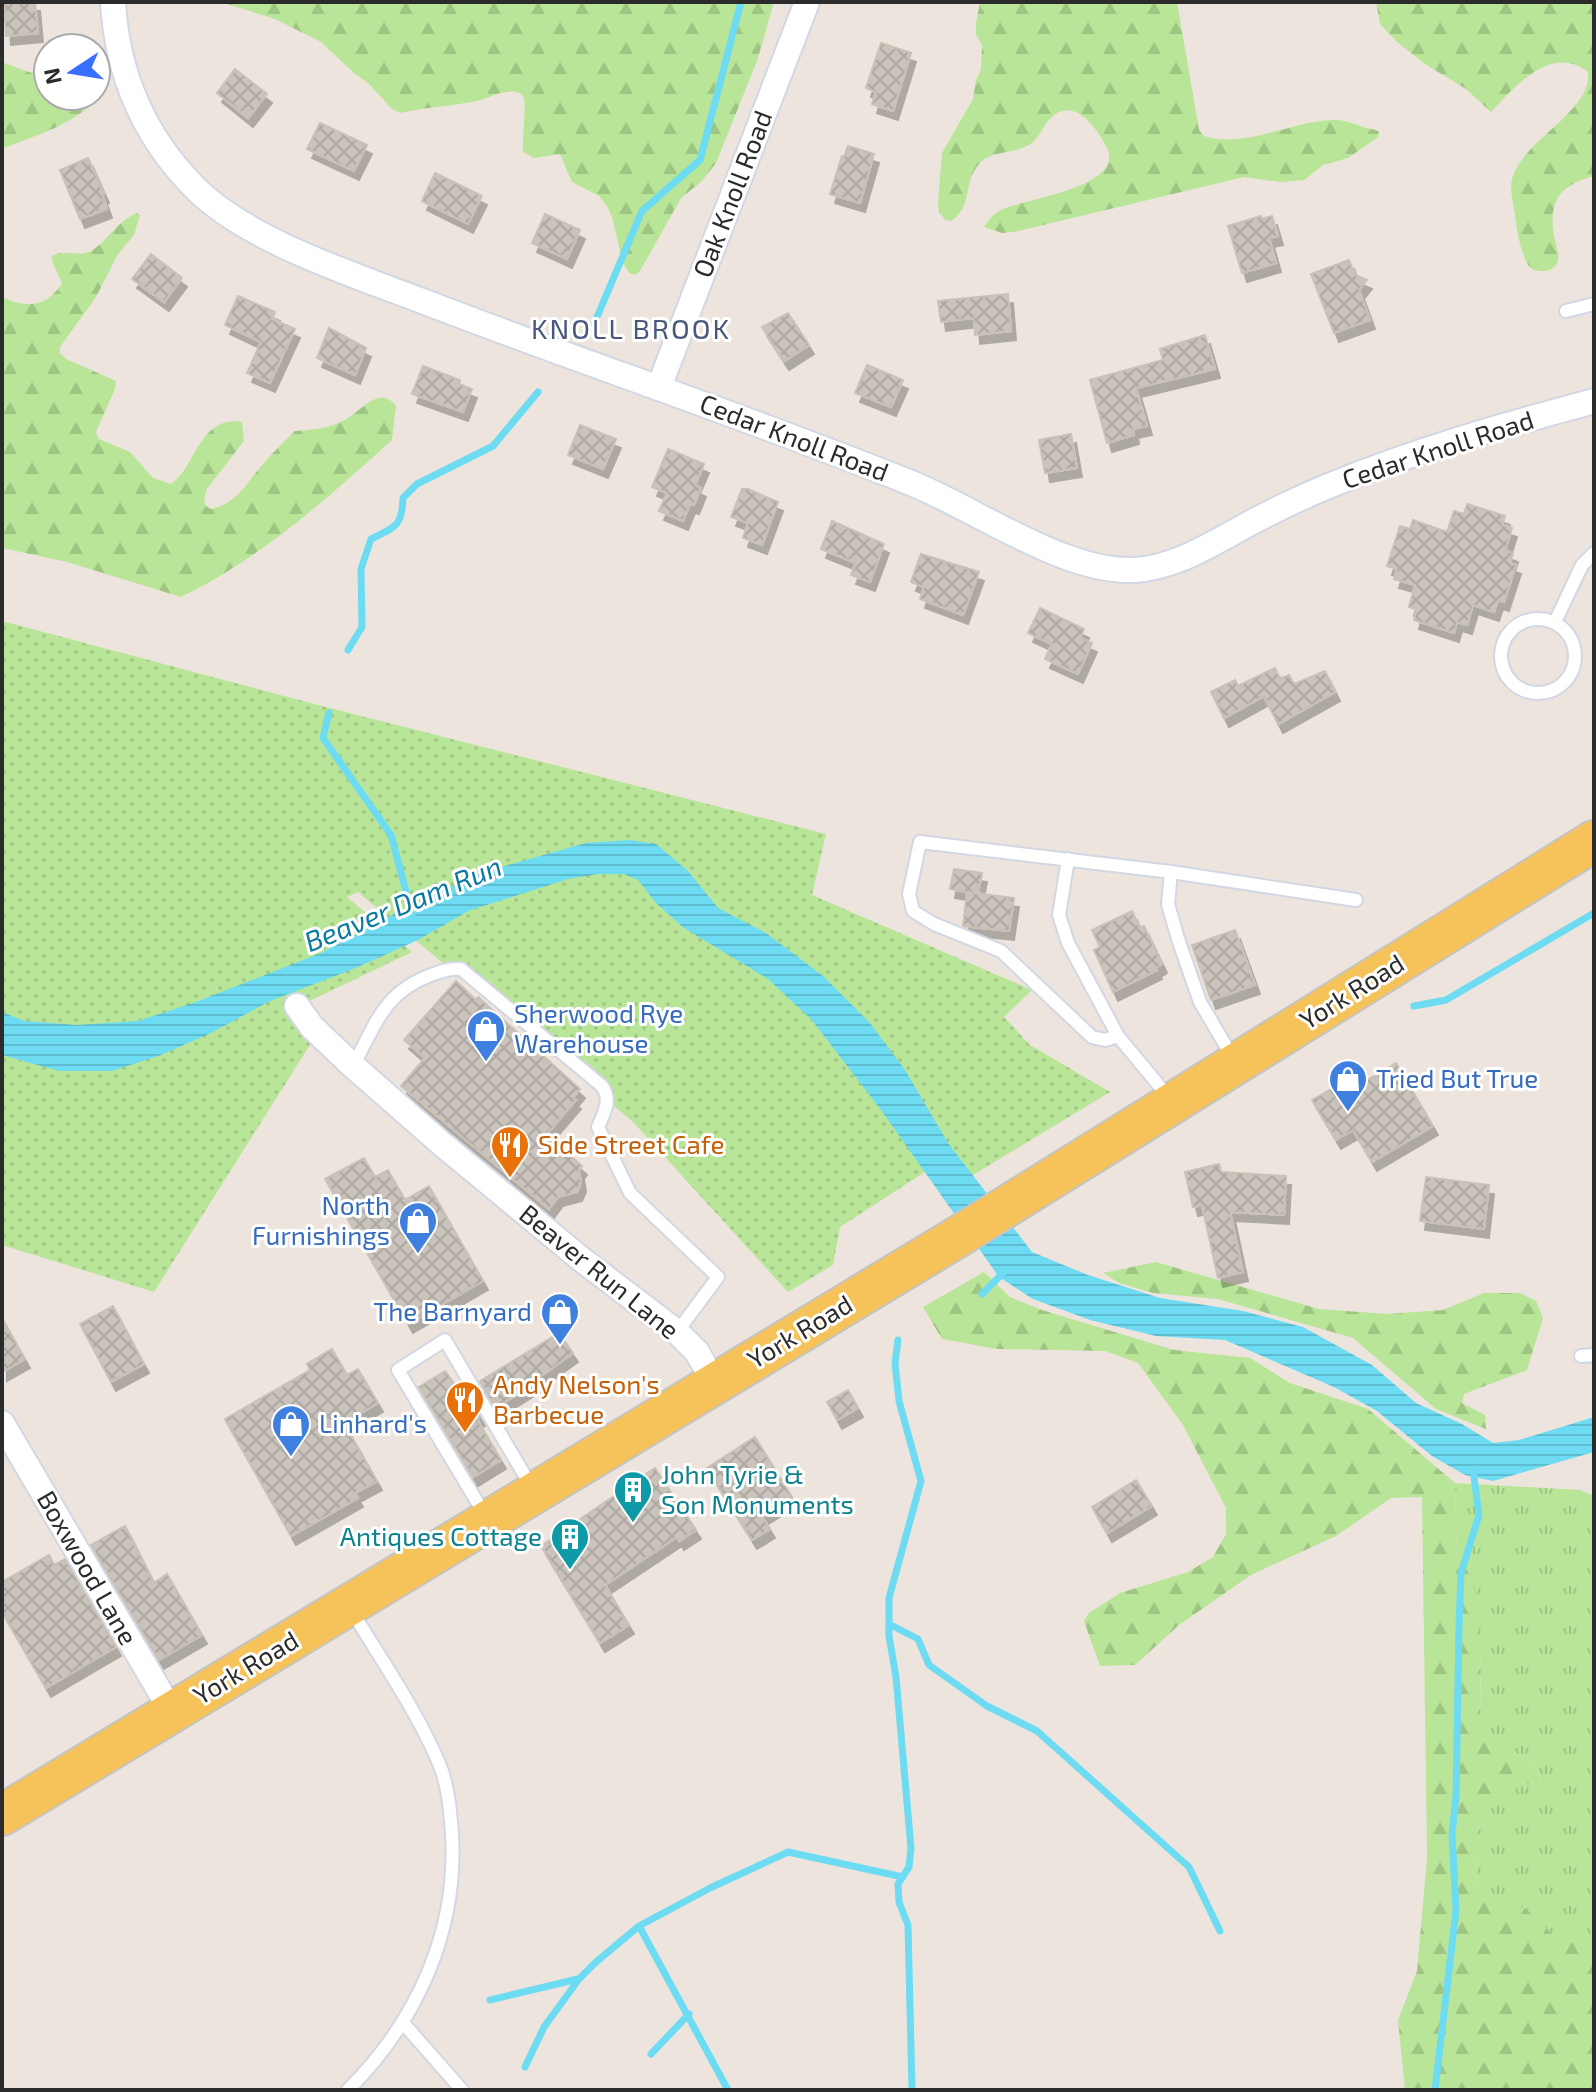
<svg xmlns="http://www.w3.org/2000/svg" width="1596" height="2092" font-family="'Exo 2',sans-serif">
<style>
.grass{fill:url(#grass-tufts)}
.forest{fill:url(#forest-firs)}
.park{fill:url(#park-dots)}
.water{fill:url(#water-rules)}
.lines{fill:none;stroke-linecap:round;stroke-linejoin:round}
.stream{stroke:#6ddbf2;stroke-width:7}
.building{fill:url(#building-cross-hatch);stroke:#c9c1b6;stroke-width:2;filter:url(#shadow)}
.lane-casing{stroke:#d2d7e4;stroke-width:16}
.street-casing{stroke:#d2d7e4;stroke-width:28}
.primary-casing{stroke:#c4c4c4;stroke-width:44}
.lane{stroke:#fff;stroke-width:12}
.street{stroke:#fff;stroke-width:24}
.primary{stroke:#f5c35a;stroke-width:40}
.labels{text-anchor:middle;stroke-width:6;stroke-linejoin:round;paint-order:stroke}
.street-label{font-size:26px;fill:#2b2b2b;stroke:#fff}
.shop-label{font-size:26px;fill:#366cbe;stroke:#fff;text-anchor:start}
.food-label{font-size:26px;fill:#c56008;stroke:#fff;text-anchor:start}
.culture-label{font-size:26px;fill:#0d838f;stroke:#fff;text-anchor:start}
.neighbourhood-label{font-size:28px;letter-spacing:2px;fill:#4a587d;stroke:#fff}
.water-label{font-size:28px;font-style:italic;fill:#097aa1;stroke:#fff}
</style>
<defs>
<pattern id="grass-tufts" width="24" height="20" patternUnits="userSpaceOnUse" patternTransform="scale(2)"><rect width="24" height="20" fill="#b9e598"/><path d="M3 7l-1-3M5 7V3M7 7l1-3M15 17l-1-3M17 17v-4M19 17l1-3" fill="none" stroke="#9fc583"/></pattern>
<pattern id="forest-firs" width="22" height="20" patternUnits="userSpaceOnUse" patternTransform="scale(2)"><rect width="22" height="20" fill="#b9e598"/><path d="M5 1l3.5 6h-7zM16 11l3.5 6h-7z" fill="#9fc583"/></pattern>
<pattern id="park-dots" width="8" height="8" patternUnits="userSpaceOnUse" patternTransform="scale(2)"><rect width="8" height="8" fill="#b9e598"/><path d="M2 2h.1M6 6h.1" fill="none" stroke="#9fc583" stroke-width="1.8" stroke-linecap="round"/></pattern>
<pattern id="water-rules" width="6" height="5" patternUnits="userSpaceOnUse" patternTransform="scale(2)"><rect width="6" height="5" fill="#6ddbf2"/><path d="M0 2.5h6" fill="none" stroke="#5fbcd0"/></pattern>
<pattern id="building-cross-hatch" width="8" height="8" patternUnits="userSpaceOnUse" patternTransform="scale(2)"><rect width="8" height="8" fill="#c9c3bb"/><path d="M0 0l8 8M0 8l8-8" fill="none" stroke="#ada8a1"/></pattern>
<filter id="shadow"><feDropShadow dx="5" dy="9" stdDeviation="0" flood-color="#0004"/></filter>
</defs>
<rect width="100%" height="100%" fill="#ede5dd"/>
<path class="grass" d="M1455,1483l125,7 14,6v451l-37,-9 -32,-30 -28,-2 -19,-15c-2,-20 -1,-79 16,-92 12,-10 33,-13 47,-20l-7,-17 -36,-17 -18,-23 1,-81 -24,-88z"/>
<path class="forest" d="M221,2h553l-17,59 -41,102 -15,19 -20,16 -41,73 -5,4 -6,-2 -6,-10 -11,-46 -5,-11 -8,-10 -27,-14 -12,-28 -26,4 -11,-6c-1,-12 4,-52 0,-56 -4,-5 -11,-5 -17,-4 -9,1 -16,5 -25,8 -26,6 -55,7 -81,13l-8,-4 -23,-25 -15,-11 -33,-31 -46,-23z
M980,2h197l22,128 5,6c42,13 87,-15 129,-16 15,-1 28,8 43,10l3,2 -1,5 -30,21 -25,7 -19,15 -24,2 -36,-5 -230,55 -12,1 -18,-6c5,-8 9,-13 17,-17 21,-11 124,-22 106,-62 -11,-22 -35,-54 -58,-28 -8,9 -12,23 -24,27 -16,7 -39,4 -49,21 -12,17 -4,39 -25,53l-6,-1 -6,-8 -1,-10 4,-49 31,-54 3,-19 5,-11 1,-24 -6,-10v-12z
M1376,2h218v174c-40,10 -47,32 -38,69 1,5 4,12 1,18 -5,11 -25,11 -30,0 -7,-14 -10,-32 -12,-47 -1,-12 -6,-26 -3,-37 10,-39 81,-68 76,-107 -37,-29 -73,15 -97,40l-25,-23 -41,-25 -28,-22 -17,-18z
M2,62l46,17v17h47v5c-24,25 -62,35 -93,48z
M137,213l3,2 -6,20 -16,19 -22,43 -36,50v6l6,6 50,22 -1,8 -19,43 3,7 31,13 23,26 18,6c25,-16 28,-69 71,-62l2,19 -37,48 -3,10 2,7 5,3c27,-6 35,-26 52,-45 10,-12 21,-22 32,-33 16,-1 31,-2 46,-9 17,-7 38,-39 55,-16l-4,34c-68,61 -128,116 -211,157l-114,-35 -65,-14v-251c24,11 45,11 60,-14l-10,-22v-5c12,-8 26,2 39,-5 17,-10 26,-30 46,-38z
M1156,1262l163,47 69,5 55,-4 41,-17h36l16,8 7,17 -16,52 -63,24 -2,9 23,12 1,14 -50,-20 -83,-71 -135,-39 -65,-6 -34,-10 -16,-10z
M984,1272l26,25 32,13 132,40 76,8 40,25 78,26 87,74 2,70 15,15 9,73 -1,81 18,23 36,17 7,18c-14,5 -35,10 -47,19 -17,13 -18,72 -16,91l19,16 28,2 32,30 37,9v143h-189l-7,-70 19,-49 10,-113 -5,-361 -31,1 -55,38 -85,39 -72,50 -44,40 -35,1 -16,-45 5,-8 31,-20 68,-21 25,-15 13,-23v-26l-43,-83 -45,-62 -33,-12 -108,-2 -55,-10 -19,-32z"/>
<path class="park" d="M2,621l316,84 508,129 -14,61 220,95 -28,27 26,28 80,47 -142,86 -20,-21 -108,70 -7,38 -45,27 -155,-170 -275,-230 -11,5 65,55 -111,53 12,35 -159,252 -152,-47z"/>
<path class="water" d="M630,840l26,4 32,27 30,37 48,25 57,43 47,47 35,47 43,73 84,109 56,23 72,23 83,13 60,16 69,38 44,38 46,21 31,19 26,-3 75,-23v35l-101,29 -28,-6 -33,-19 -55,-45 -43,-24 -109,-47 -69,-4 -66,-16 -57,-21 -34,-22 -118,-167 -70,-91 -43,-40 -84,-51 -28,-25 -18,-23 -14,-6h-26l-30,5 -100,32 -50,29 -67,30 -81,31 -59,32 -50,22 -49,16h-53l-57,-16v-43l22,9 53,4 61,-4 55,-18 128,-50 79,-42 80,-38 106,-30z"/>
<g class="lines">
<path class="stream" d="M594,324l48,-113 58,-51 41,-158
M348,650l14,-23 -1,-58 10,-30c24,-12 31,-12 32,-41l14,-14 76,-38 45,-54
M329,713l-6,25 68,97 21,79
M1414,1006l32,-6 148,-87
M982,1294l21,-21
M898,1340l-3,23 4,38 22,80 -32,117v38l7,41 15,171 -2,19 -11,17 1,18 9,23 4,165
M889,1624l29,15 11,26 58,41 50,25 152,136 31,64
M639,1926l89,164
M490,2000l88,-21
M651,2054l38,-40
M525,2067l19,-40 35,-48 17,-17 43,-36 71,-38 78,-36 115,25
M1435,2090l21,-179 -4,-77 4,-37 3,-169 2,-55 18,-58 -6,-46"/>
</g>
<path class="building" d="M4,2h31l3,31 -32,3z
M881,43l30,10 -18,58 -21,-7 4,-12 -10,-4z
M235,69l32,25 -19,24 -31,-25z
M320,123l47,22 -13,26 -47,-22z
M848,146l26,8 -14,49 -30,-9 12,-38 2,1z
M88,158l16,36 -2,1 5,14 -27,10 -20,-49z
M435,173l47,23 -14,28 -46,-23z
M545,214l35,16 -13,29 -35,-16z
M1261,216l1,3 10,-3 6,20 -9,2 7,25 -34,10 -14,-47z
M151,254l31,24 -18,24 -32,-23z
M1349,260l6,15 12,5 -8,10 11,30 -36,13 -23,-59z
M1008,294l3,37 -36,4 -1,-17 -33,4 -3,-21z
M238,296l37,16 -3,7 23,10 -25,54 -23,-10 14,-31 -36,-17z
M788,313l21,32 -25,16 -22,-34z
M329,328l37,20 -11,27 -38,-17z
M1205,335l10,34 -79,19 11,38 -14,3 1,6 -27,8 -17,-63 73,-20 -3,-11z
M867,365l36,15 -12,27 -36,-14z
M423,366l37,14 -1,4 13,5 -9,23 -51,-18z
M580,425l36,14 -13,30 -35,-14z
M1071,434l6,34 -32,5 -6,-33z
M668,449l36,15 -9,21 6,3 -7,17 -4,-1 -7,17 -24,-10 8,-18 -15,-6z
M742,489h6l30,13 -16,43 -19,-7 5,-15 -17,-6z
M1467,504l38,12 -3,9 10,3 -7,22 8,3 -3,10 6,2 -12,37 -6,-2 -4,12 -21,-7 -6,20 -10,-3 -3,11 -40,-13 3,-11 -8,-2 6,-22 -21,-6 3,-10 -10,-3 13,-40 10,3 3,-9 34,12 7,-21 10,3z
M832,521l52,23 -14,38 -19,-7 5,-12 -35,-14z
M921,554l58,18 -16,43 -43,-16 4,-12 -13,-5z
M1040,608l44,21 -4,9 12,5 -14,31 -33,-15 7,-15 -24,-11z
M1275,668l5,11 9,-4 5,9 31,-13 10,21 -57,32 -14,-28 -40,22 -13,-26 24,-12 3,6z
M954,869l28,4 -4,21 -28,-5z
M967,892l47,6 -5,33 -46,-5z
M1132,911l8,17 4,-2 18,38 -6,4 1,2 -44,22 -19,-42 6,-3 -8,-17z
M1235,930l20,55 -44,15 -19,-55z
M456,981l20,19 2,-3 102,92 -7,9 3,2 -30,35 36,31 -3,4 2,13 -4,9 -19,5 -9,12 -148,-123 24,-28 -21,-18z
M1396,1063l37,63 -61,36 -19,-32 -17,10 -24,-40 42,-24 5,9z
M364,1158l11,19 13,-7 17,30 24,-14 54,95 -75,43 -83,-145z
M1219,1164l2,8 65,4 -2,39 -54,-3 13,60 -25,6 -16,-73 -9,2 -8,-35z
M1426,1177l63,8 -5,44 -64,-8z
M113,1306l31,58 -33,18 -31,-58z
M2,1318l23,41 -23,13z
M559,1333l14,20 -36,26 2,2 -44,27 -15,-27z
M332,1349l15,26 11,-6 20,34 -34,20 33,58 -22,12 3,5 -67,38 -66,-117 85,-49 -3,-6z
M445,1371l16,22 3,-2 16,26 -3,2 24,41 -28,17 -54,-90z
M848,1390l10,18 -21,12 -10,-18z
M755,1437l37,60 -30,19 8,13 -18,11 -45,-72z
M655,1468l41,62 -17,11 -2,-4 -72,48 24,40 -29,18 -59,-97z
M1136,1480l16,26 -45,27 -15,-26z
M125,1526l29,57 13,-9 35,61 -43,25 -68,-115z
M49,1555l5,10 11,-6 51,88 -70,41 -44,-76v-30z"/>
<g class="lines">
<defs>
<path id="lane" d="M1566,311l28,-7
M1501 656a37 37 0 1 1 74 0a37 37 0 1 1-74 0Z
M1555,622l27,-57 12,-12
M1068,859l-9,56 9,28 50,93 53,64
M1171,872l-3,32 10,35 22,63 33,56
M1118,1036l-13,4 -13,-3 -91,-86 -67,-27 -21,-13 -4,-17 11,-52 251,30 185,28
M353,1066c23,-42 30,-73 78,-91 10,-4 19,-7 30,-6l141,117c10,14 2,27 -4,41l32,66 88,84 -41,55
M1581,1356l13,-1
M485,1515l-87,-145 47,-30 86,146
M404,2024l58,66
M348,2090c69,-69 110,-159 104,-257 -2,-24 -4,-50 -14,-72 -23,-53 -58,-103 -88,-153"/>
<path id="street" d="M113,2c4,71 31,134 81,185 53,54 161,88 231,115 161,62 325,116 486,181 65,26 153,90 223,87 40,-2 76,-25 111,-44 27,-15 57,-29 86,-41 85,-35 174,-60 263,-84
M659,387l148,-385
M297,1006l15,21 41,39 89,78 139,115 96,73 20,20 18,32
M2,1423l170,289"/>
<path id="primary" d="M2,1815l957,-579 635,-395"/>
</defs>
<use href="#lane" class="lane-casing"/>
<use href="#street" class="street-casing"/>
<use href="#primary" class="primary-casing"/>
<use href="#lane" class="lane"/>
<use href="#street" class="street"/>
<use href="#primary" class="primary"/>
</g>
<defs>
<symbol id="shop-pin" viewBox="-11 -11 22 30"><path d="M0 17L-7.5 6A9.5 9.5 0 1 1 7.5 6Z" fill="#3f7fe0" stroke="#fff"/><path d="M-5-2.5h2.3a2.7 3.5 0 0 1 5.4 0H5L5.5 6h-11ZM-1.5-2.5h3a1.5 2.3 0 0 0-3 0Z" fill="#fff"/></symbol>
<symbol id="restaurant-pin" viewBox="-11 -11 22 30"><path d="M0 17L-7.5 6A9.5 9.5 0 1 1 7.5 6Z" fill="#e8710a" stroke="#fff"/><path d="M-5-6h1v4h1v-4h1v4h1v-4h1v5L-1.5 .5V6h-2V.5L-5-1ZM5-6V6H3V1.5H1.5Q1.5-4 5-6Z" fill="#fff"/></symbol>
<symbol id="building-pin" viewBox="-11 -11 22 30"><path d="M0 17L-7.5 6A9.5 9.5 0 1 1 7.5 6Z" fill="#0f9aa8" stroke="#fff"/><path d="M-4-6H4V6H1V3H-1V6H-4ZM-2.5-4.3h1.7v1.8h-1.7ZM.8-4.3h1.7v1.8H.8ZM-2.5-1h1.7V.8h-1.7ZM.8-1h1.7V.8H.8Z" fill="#fff"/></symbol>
</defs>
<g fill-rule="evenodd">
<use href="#shop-pin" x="464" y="1007" width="44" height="60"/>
<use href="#shop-pin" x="1326" y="1057" width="44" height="60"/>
<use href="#restaurant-pin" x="488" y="1123" width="44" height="60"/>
<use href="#shop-pin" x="396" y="1199" width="44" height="60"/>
<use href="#shop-pin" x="538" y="1290" width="44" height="60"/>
<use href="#restaurant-pin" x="443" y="1378" width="44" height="60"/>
<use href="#shop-pin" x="269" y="1402" width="44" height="60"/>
<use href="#building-pin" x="611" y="1468" width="44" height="60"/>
<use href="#building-pin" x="548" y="1515" width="44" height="60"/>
</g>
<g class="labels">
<g class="street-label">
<text transform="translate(733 194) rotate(-69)" y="9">Oak Knoll Road</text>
<text transform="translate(794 438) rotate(21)" y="9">Cedar Knoll Road</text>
<text transform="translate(1438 450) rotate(-18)" y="9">Cedar Knoll Road</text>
<text transform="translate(1352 992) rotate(-32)" y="9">York Road</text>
<text transform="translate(599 1272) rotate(39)" y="9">Beaver Run Lane</text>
<text transform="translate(800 1332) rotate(-31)" y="9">York Road</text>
<text transform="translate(87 1568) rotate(60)" y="9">Boxwood Lane</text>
<text transform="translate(246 1668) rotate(-31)" y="9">York Road</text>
</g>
<g class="shop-label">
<text x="514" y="1023">Sherwood Rye<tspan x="514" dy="30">Warehouse</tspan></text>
<text x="1376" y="1088">Tried But True</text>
<text x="390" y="1215" text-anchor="end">North<tspan x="390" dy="30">Furnishings</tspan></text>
<text x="532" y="1321" text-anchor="end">The Barnyard</text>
<text x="319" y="1433">Linhard's</text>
</g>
<g class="food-label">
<text x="538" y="1154">Side Street Cafe</text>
<text x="493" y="1394">Andy Nelson's<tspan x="493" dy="30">Barbecue</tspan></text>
</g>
<g class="culture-label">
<text x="661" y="1484">John Tyrie &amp;<tspan x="661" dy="30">Son Monuments</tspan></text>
<text x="542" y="1546" text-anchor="end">Antiques Cottage</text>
</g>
<g class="neighbourhood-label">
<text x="631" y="339">KNOLL BROOK</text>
</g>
<g class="water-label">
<text transform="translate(403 904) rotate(-22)" y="10">Beaver Dam Run</text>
</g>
</g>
<rect width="1596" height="2092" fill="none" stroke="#2b2b2b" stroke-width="8"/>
<g transform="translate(72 72) rotate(258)"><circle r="38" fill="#ffffff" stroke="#aaaaaa" stroke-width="2"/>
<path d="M0-6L14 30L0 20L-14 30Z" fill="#386fff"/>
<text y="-12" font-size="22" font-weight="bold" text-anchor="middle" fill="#2b2b2b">N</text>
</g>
</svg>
